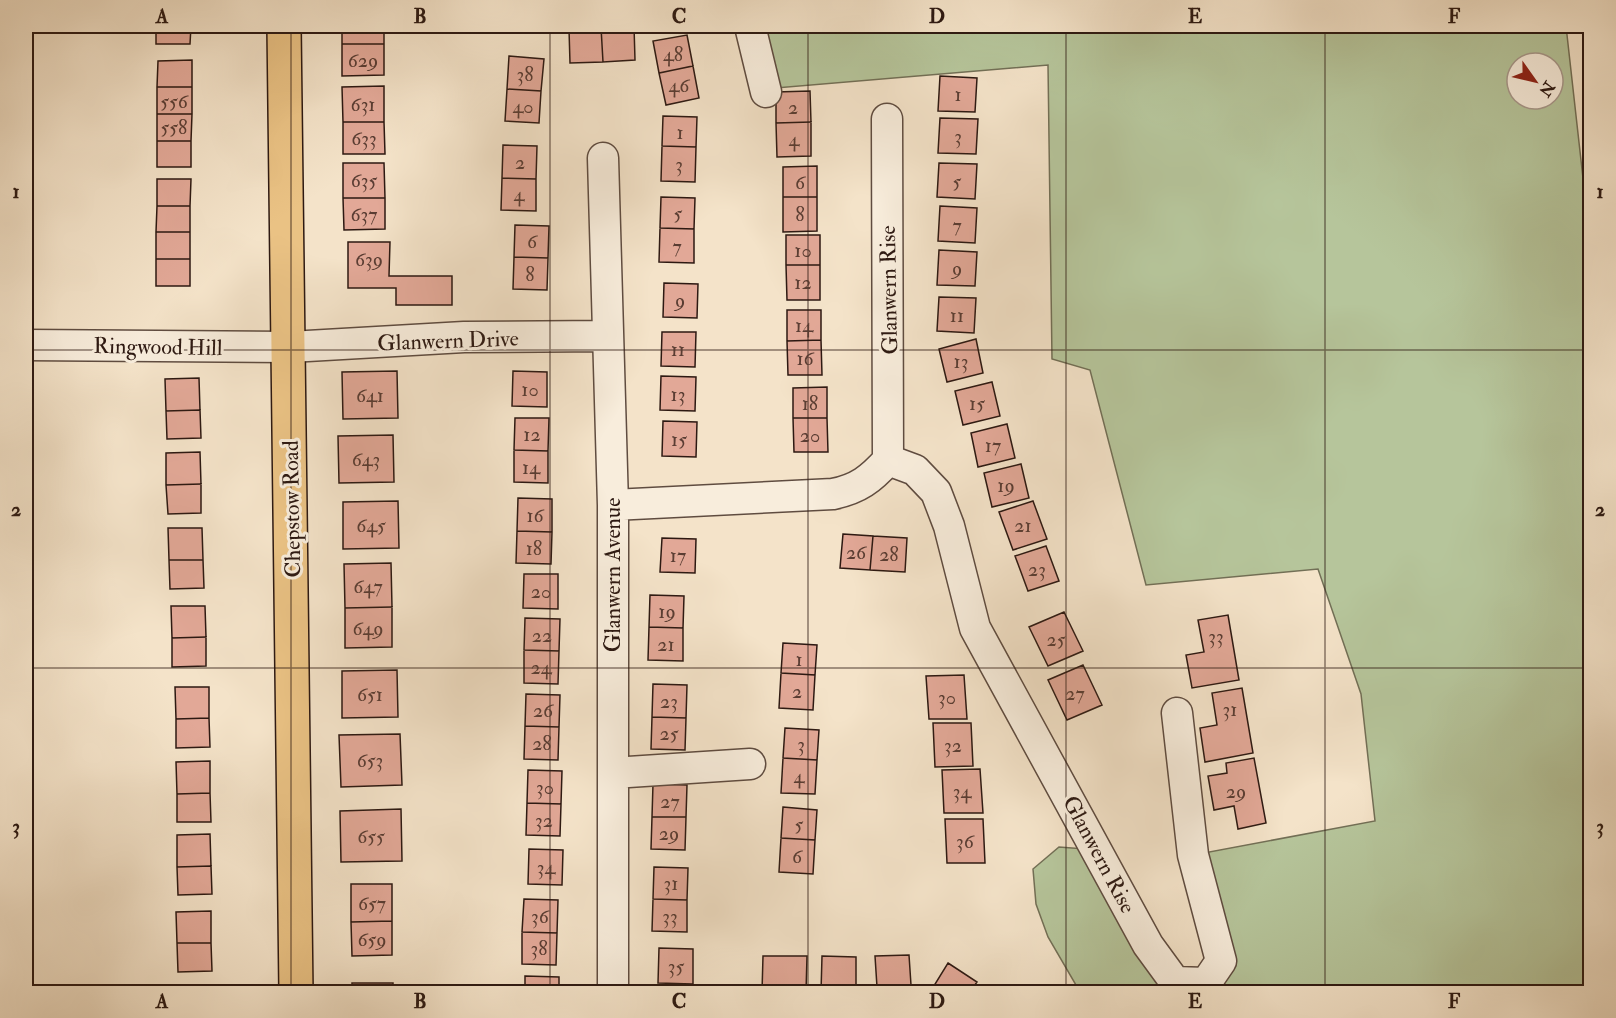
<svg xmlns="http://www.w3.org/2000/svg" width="1616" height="1018" font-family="'IM FELL Double Pica',serif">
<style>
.green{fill:#b6c59b;stroke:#726f56;stroke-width:1.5;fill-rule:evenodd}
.building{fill:#e2a897;stroke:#2d1912;stroke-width:1.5}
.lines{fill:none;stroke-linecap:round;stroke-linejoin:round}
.minor-casing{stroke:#5f4c40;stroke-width:33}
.major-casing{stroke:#2d1912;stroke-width:36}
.minor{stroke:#f8eddc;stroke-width:30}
.major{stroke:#eac284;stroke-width:33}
.grid{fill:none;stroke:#2d1912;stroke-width:1.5;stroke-opacity:0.55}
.labels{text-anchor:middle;stroke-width:6;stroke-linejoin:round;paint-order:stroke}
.number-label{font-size:20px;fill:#5a3d33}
.street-label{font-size:22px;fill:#2d1912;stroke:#f8eddc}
.neatline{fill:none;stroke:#2d1912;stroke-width:2}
.grid-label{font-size:20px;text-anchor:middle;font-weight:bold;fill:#2d1912}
</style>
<rect width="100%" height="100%" fill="#f4e3c9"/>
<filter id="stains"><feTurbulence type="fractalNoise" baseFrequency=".00333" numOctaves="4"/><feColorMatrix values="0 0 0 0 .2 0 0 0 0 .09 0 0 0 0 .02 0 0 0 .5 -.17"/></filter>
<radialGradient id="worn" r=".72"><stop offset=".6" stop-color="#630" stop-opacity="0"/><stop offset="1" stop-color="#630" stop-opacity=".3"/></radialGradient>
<path class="green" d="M26,26h2l4,289 -6,1z
M748,26h818l24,215v751h-510l-32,-55 -12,-33 -3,-35 26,-22 39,3 77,132 46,-21 -28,-106 182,-34 -14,-127 -43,-125 -172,16 -56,-215 -38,-11 -4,-294 -284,24zM1517,63h36v36h-36z"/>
<path class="building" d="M156,26h35l-1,18h-34z
M342,26h42v18h-42z
M634,26l1,34 -32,2 -2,-35z
M601,27l2,35 -33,1 -1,-34z
M687,35l6,31 -34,7 -6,-32z
M342,44h42v31l-42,1z
M509,56l35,3 -3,32 -34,-2z
M192,60v27h-35l1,-26z
M693,66l6,32 -33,7 -7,-32z
M940,76l37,2 -2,34 -37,-1z
M384,86v36h-41l-1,-35z
M157,87h35v27h-35z
M507,89l34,2 -2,32 -34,-2z
M810,91l1,31 -35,1v-31z
M157,114h35l-1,27h-34z
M663,116l34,1 -1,30 -34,-1z
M940,118l38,1 -2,35 -38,-1z
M343,122h41l1,32h-42z
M811,122v34l-34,1 -1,-34z
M157,141h34v26h-34z
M503,145l34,1 -1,33 -34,-1z
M662,146l34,1 -1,35 -34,-1z
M343,163h41l1,35h-42z
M939,163l38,1 -2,35 -38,-2z
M817,166v31h-34v-30z
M502,178l34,1v32l-35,-1z
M157,179h34l-1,27h-33z
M661,197l34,1 -1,31 -34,-1z
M783,197h34v34l-34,1z
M343,198h42v31l-41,1z
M157,206h33v26h-34z
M940,206l37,2 -2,35 -37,-2z
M515,225l34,1 -1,32 -34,-1z
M660,228l34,1v34l-35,-1z
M156,232h34v27h-34z
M786,235h34v30h-34z
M348,242h42l-1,34h63v29h-56v-17h-48z
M939,250l38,2 -2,34 -38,-1z
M514,257l34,1 -1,32 -34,-1z
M156,259h34v27h-34z
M786,265h34v35h-33z
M664,283l34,1 -1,34 -34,-1z
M939,297l37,1 -2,35 -37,-2z
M787,310h34v30l-34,1z
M662,332h34l-1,35 -34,-1z
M976,339l7,34 -36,9 -8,-33z
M821,340l1,35h-34l-1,-34z
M397,371l1,47 -55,1 -1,-47z
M513,371l34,1v35l-35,-1z
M661,376l35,1 -1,34 -35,-1z
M199,378l1,32 -34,1 -1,-32z
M992,382l8,34 -37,9 -8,-34z
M827,387v31h-34v-30z
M200,410l1,28 -34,1 -1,-28z
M515,418h34l-1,33 -34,-1z
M793,418h34l1,34h-34z
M663,421l34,1 -1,35 -34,-1z
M1007,424l8,34 -37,9 -7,-34z
M393,435l1,47 -55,1 -1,-47z
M514,450l34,1v32l-34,-1z
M200,452l1,32 -35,1v-32z
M1021,464l8,34 -37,9 -8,-34z
M201,484v29l-33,1 -2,-29z
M518,498l34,1v33l-35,-1z
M398,501l1,47 -56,1v-47z
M1033,501l14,38 -34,11 -14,-38z
M168,528h34l1,32h-34z
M517,531l35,1 -1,32 -35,-1z
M843,534l30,2 -3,34 -30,-2z
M873,536l34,2 -2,34 -35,-2z
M662,538l34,1 -1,34 -35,-1z
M1046,546l13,35 -31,10 -13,-35z
M169,560h34l1,28 -34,1z
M391,563l1,44 -47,1 -1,-44z
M524,574h34v35l-35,-1z
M650,595l34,1 -1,32 -34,-1z
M171,606h34l1,31 -34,1z
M392,607v40l-47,1v-40z
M1064,612l19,39 -35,15 -19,-39z
M1228,615l11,65 -47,8 -6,-33 18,-3 -6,-32z
M525,618l35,1 -1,32 -35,-1z
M649,627l34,1v33l-35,-1z
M206,637v29l-34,1v-29z
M783,643l34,2 -2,30 -34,-2z
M524,650l35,1 -1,33 -34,-1z
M1083,665l19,40 -35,15 -19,-40z
M397,670l1,47 -56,1v-47z
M781,673l34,2 -2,35 -34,-2z
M964,675l3,44h-38l-3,-43z
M653,684l34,1 -1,33 -34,-1z
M175,687h34v31l-33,1z
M1242,688l11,65 -48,9 -5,-34 17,-3 -5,-32z
M526,694l34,1 -1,32 -34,-1z
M652,717l34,1 -1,32 -34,-1z
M209,718l1,29 -34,1v-29z
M933,723h38l2,43 -38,1z
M525,726l34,1 -1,33 -34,-1z
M785,728l34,2 -2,30 -34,-2z
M400,734l2,51 -61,2 -2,-52z
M783,758l34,2 -2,34 -34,-1z
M1254,758l12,65 -28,6 -4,-23 -20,4 -6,-34 19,-3 -1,-10z
M210,761v32l-33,1 -1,-32z
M980,769l3,44h-39l-2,-43z
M528,770l34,1 -1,33 -34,-1z
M653,784l34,1 -1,32h-34z
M210,793l1,29h-34v-28z
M527,803l34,1 -1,32 -34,-1z
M783,807l34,3 -2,30 -34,-2z
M401,809l1,52 -61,1 -1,-51z
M652,817h34l-1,33 -34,-1z
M945,819h38l2,44h-38z
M210,834l1,32 -34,1v-32z
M781,838l34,2 -2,34 -34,-2z
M529,849l34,1 -1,35 -34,-1z
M211,866l1,28 -34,1 -1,-28z
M654,867l34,1 -1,32 -34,-1z
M351,884h41v37l-41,1z
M524,899l34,1 -1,33 -35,-1z
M653,899l34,1v32l-35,-1z
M211,911v32h-34l-1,-31z
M392,921v34l-40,1 -1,-34z
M522,932l35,1 -1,32 -34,-1z
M177,943h34l1,28 -34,1z
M659,948l34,1v35l-35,-1z
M909,955l2,30 -34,2 -2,-31z
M763,956h44l-1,36h-44z
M822,956l34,1v35h-35z
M948,963l29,19 -7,10h-33l-5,-3z
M525,976l34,1v15h-34z
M352,983h41v9h-41z
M207,990v2h-47v-1z"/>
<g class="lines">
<defs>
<path id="minor" d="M750,26l16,66
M887,119l1,341
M603,158l10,347v487
M26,345l264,2 174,-10 142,-1
M613,505l220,-11c25,-5 38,-15 55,-34l27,10 21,22 13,34 26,102 173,317 27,37 31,1 15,-22 -28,-106 -16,-142
M613,773l137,-9"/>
<path id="major" d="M284,26l12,966"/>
</defs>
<use href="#minor" class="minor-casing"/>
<use href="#major" class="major-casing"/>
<use href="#minor" class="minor"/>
<use href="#major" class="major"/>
</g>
<path class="grid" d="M291,26v966M550,26v966M808,26v966M1066,26v966M1325,26v966M26,350h1564M26,668h1564"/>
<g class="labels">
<g class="number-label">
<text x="673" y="61">48</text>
<text x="363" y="67">629</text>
<text x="525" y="81">38</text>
<text x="679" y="92">46</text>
<text x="958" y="101">1</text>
<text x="174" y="108">556</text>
<text x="363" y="111">631</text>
<text x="523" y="113">40</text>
<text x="793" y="114">2</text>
<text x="174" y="134">558</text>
<text x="680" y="139">1</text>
<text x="958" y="143">3</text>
<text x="364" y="145">633</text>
<text x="794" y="146">4</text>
<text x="520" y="169">2</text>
<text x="679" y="171">3</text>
<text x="364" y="187">635</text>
<text x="957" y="188">5</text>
<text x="800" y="189">6</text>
<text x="519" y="201">4</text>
<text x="678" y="220">5</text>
<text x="364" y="221">637</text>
<text x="800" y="221">8</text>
<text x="957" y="232">7</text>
<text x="532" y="248">6</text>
<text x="677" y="253">7</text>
<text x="803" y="257">10</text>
<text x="369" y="266">639</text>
<text x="957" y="275">9</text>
<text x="530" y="281">8</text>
<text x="803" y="289">12</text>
<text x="680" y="307">9</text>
<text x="957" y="322">11</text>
<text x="804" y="332">14</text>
<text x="678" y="356">11</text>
<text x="805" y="365">16</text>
<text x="961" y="368">13</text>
<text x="530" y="396">10</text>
<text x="678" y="401">13</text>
<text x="370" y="402">641</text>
<text x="810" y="410">18</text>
<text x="977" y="410">15</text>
<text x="532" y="441">12</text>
<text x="810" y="442">20</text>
<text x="679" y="446">15</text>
<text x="993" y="452">17</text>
<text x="366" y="466">643</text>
<text x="531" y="474">14</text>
<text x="1006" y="492">19</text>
<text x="535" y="522">16</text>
<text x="371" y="532">645</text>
<text x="1023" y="532">21</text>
<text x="534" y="555">18</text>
<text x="856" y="559">26</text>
<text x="889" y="561">28</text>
<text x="678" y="562">17</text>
<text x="1037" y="576">23</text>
<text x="368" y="593">647</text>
<text x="541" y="598">20</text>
<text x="667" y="618">19</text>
<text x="368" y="635">649</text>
<text x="542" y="642">22</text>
<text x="1216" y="643">33</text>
<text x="1056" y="646">25</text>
<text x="666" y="651">21</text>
<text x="799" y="666">1</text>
<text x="541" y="674">24</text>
<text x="797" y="698">2</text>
<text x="1075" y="700">27</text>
<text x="370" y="701">651</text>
<text x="947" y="704">30</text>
<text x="669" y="708">23</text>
<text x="1230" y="716">31</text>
<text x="543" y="717">26</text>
<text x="669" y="740">25</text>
<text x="542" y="750">28</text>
<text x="801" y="751">3</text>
<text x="953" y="752">32</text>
<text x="370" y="767">653</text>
<text x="799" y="783">4</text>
<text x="545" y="794">30</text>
<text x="962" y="798">34</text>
<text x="1236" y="798">29</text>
<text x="670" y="808">27</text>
<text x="544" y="827">32</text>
<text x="799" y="831">5</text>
<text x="669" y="840">29</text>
<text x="371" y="843">655</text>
<text x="965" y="848">36</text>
<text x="797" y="863">6</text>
<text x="546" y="874">34</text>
<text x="671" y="890">31</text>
<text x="372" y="910">657</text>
<text x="540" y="923">36</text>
<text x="670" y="923">33</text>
<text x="372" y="946">659</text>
<text x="539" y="955">38</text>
<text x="676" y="973">35</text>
</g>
<g class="street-label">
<text transform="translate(888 290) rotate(-91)" y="8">Glanwern Rise</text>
<text transform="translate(448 340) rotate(-2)" y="8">Glanwern Drive</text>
<text transform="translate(158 346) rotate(1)" y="8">Ringwood Hill</text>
<text transform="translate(291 509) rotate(-91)" y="8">Chepstow Road</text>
<text transform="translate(612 575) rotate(-90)" y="8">Glanwern Avenue</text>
<text transform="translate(1100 854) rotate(62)" y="8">Glanwern Rise</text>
</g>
</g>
<rect width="1616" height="1018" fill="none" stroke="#f4e3c9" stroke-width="66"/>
<g transform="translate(1535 81) rotate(124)"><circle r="28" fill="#f8eddc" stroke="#a7988b" stroke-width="1.5"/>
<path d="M0-4.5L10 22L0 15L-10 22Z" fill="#8f2418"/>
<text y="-9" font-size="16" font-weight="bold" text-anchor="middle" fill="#2d1912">N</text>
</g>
<rect x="33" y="33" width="1550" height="952" class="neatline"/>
<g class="grid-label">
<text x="162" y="23">A</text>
<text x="420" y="23">B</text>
<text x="679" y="23">C</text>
<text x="937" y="23">D</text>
<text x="1195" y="23">E</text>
<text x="1454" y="23">F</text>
<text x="16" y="198">1</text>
<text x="1600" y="198">1</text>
<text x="16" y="516">2</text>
<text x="1600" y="516">2</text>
<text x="16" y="833">3</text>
<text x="1600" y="833">3</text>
<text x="162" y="1008">A</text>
<text x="420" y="1008">B</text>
<text x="679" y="1008">C</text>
<text x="937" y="1008">D</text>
<text x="1195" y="1008">E</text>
<text x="1454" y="1008">F</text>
</g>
<rect width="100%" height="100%" filter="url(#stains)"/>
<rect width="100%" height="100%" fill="url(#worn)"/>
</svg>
